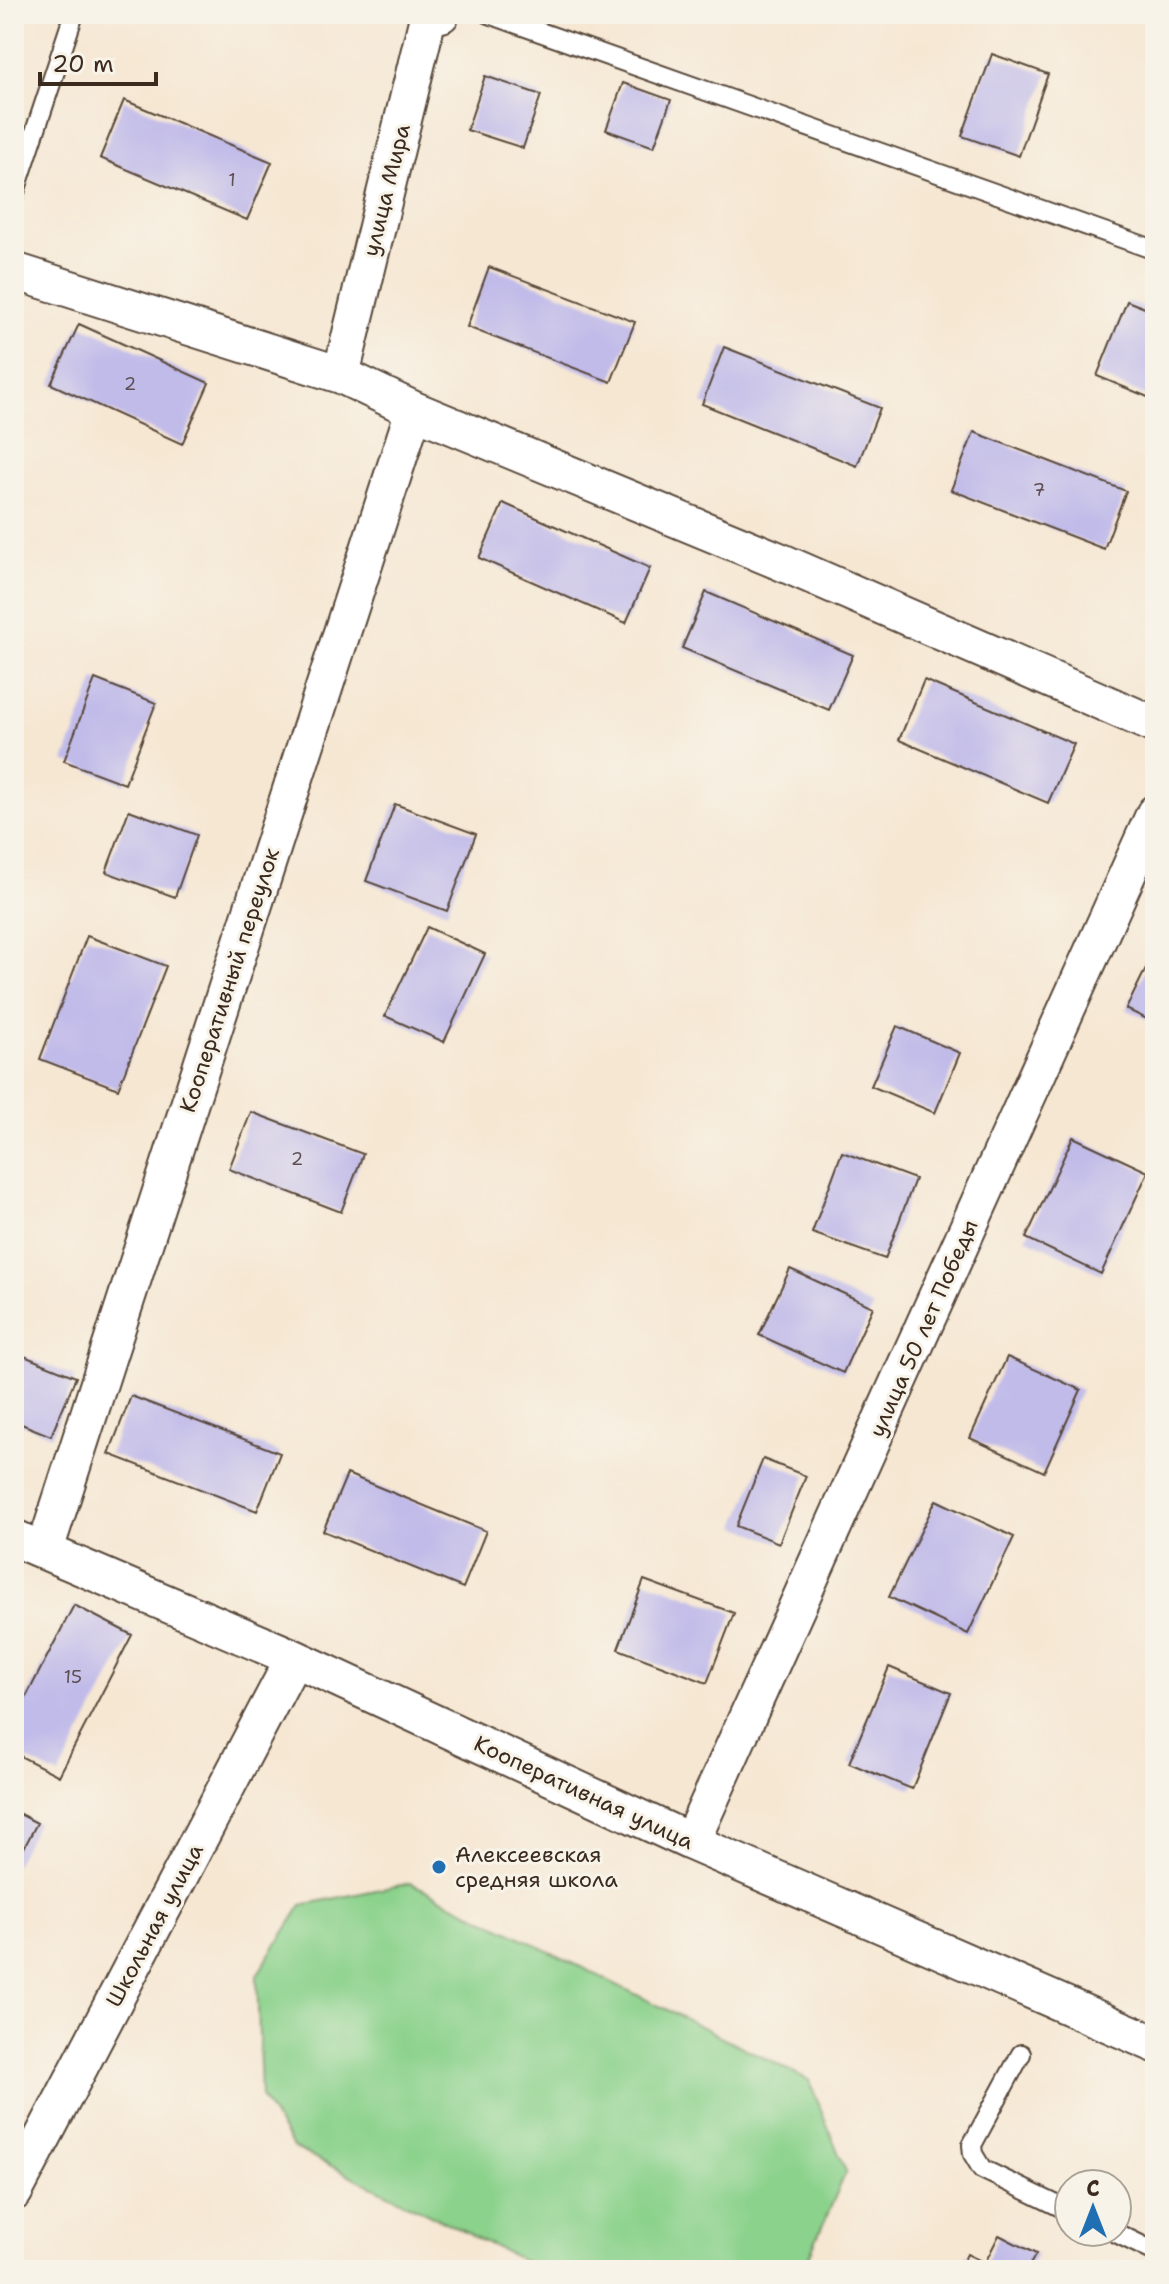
<svg xmlns="http://www.w3.org/2000/svg" width="1169" height="2284" font-family="'Shantell Sans',sans-serif">
<style>
.green{fill:#8bd28c;stroke:#637e55;stroke-width:2}
.building{fill:#c1bbe9}
.lines{fill:none;stroke-linecap:round;stroke-linejoin:round}
.service-casing{stroke:#574639;stroke-width:22}
.minor-casing{stroke:#574639;stroke-width:40}
.service{stroke:#fff;stroke-width:18}
.minor{stroke:#fff;stroke-width:36}
.poi-dot{fill:#1f6fb2;stroke:#f7f3e8;stroke-width:3}
.labels{text-anchor:middle;stroke-width:6;stroke-linejoin:round;paint-order:stroke}
.number-label{font-size:18px;fill:#5c4e51}
.street-label{font-size:22px;fill:#3b2a1e;stroke:#f7f3e8}
.poi-label{font-size:22px;fill:#3b2a1e;stroke:#f7f3e8;text-anchor:start}
</style>
<rect width="100%" height="100%" fill="#f7f3e8"/>
<filter id="ink" filterUnits="userSpaceOnUse"><feTurbulence type="fractalNoise" baseFrequency=".0125" numOctaves="2"/><feDisplacementMap in="SourceGraphic" scale="16" xChannelSelector="R" yChannelSelector="G"/><feConvolveMatrix kernelMatrix="1 2 1 2 8 2 1 2 1" color-interpolation-filters="sRGB"/></filter>
<filter id="wash" filterUnits="userSpaceOnUse"><feTurbulence type="fractalNoise" baseFrequency=".006" numOctaves="4" result="noise"/><feDisplacementMap in="SourceGraphic" scale="32" xChannelSelector="R" yChannelSelector="G"/><feGaussianBlur stdDeviation="1.8" result="paint"/><feColorMatrix in="noise" values="0 0 0 0 0 0 0 0 0 0 0 0 0 0 0 0 0 1.4 0 .05"/><feComposite in="paint" operator="in"/></filter>
<g filter="url(#wash)">
<rect width="100%" height="100%" fill="#f6e7d3"/>
<path class="green" d="M411,1883l398,197 37,92 -43,98h-261l-249,-123 -32,-50 -4,-122 45,-70z"/>
<g id="blocks">
<path class="building" d="M992,54l56,20 -29,82 -57,-20z
M485,76l56,19 -18,53 -56,-18z
M623,83l48,17 -17,47 -48,-17z
M124,100l148,62 -25,58 -147,-62z
M489,267l146,55 -24,60 -144,-55z
M1127,301l28,11v88l-58,-24z
M79,324l130,59 -27,61 -131,-60z
M724,347l156,61 -23,58 -155,-62z
M974,432l152,59 -22,58 -153,-59z
M503,503l147,65 -24,55 -147,-65z
M706,592l147,63 -24,55 -147,-62z
M95,679l61,24 -31,81 -61,-23z
M924,680l150,64 -26,59 -149,-63z
M395,804l81,30 -29,77 -81,-30z
M129,810l68,25 -22,62 -69,-25z
M427,927l58,27 -41,88 -59,-26z
M87,936l79,30 -48,123 -78,-30z
M1155,950v73l-29,-14z
M897,1026l63,27 -25,60 -64,-27z
M251,1112l112,42 -22,58 -112,-43z
M1073,1137l75,35 -47,102 -75,-36z
M842,1152l73,27 -30,80 -73,-26z
M790,1269l83,38 -30,66 -84,-38z
M14,1352l62,25 -25,59 -37,-15z
M1007,1357l74,33 -37,82 -74,-34z
M131,1396l149,57 -23,58 -148,-57z
M763,1459l43,17 -27,67 -43,-17z
M347,1474l139,57 -23,57 -140,-57z
M936,1500l78,37 -46,97 -79,-37z
M644,1580l90,33 -27,70 -89,-34z
M74,1605l58,30 -73,141 -45,-23v-33z
M889,1667l62,26 -39,96 -63,-26z
M14,1811l23,12 -23,44z
M999,2235l37,19 -9,16h-68l8,-16 18,9z"/>
</g>
</g>
<g filter="url(#ink)">
<use href="#blocks" fill-opacity="0" stroke="#574639" stroke-width="2"/>
<g class="lines">
<defs>
<path id="service" d="M489,14l666,236
M14,195l60,-181
M1021,2054l-49,91 1,9 9,15 87,42
M1114,2232l41,20"/>
<path id="minor" d="M14,271l327,104 73,35 365,151 376,164
M341,375l87,-358 13,-3
M14,1538l280,120 397,184 464,202
M45,1550l369,-1140
M691,1842l464,-1029
M14,2192l280,-534"/>
</defs>
<use href="#service" class="service-casing"/>
<use href="#minor" class="minor-casing"/>
<use href="#service" class="service"/>
<use href="#minor" class="minor"/>
</g>
</g>
<circle class="poi-dot" cx="439" cy="1867" r="8"/>
<g class="labels">
<g class="number-label">
<text x="232" y="186">1</text>
<text x="130" y="390">2</text>
<text x="1039" y="496">7</text>
<text x="297" y="1165">2</text>
<text x="73" y="1683">15</text>
</g>
<g class="street-label">
<text transform="translate(386 190) rotate(-76)" y="8">улица Мира</text>
<text transform="translate(229 980) rotate(-72)" y="8">Кооперативный переулок</text>
<text transform="translate(923 1328) rotate(-66)" y="8">улица 50 лет Победы</text>
<text transform="translate(584 1792) rotate(25)" y="8">Кооперативная улица</text>
<text transform="translate(154 1925) rotate(-62)" y="8">Школьная улица</text>
</g>
<g class="poi-label">
<text x="455" y="1862">Алексеевская<tspan x="455" dy="25">средняя школа</tspan></text>
</g>
</g>
<rect width="1169" height="2284" fill="none" stroke="#f7f3e8" stroke-width="48"/>
<g transform="translate(1093 2208)"><circle r="38" fill="#f7f3e8" stroke="#aca397" stroke-width="2"/>
<path d="M0-6L14 30L0 20L-14 30Z" fill="#1f6fb2"/>
<text y="-12" font-size="22" font-weight="bold" text-anchor="middle" fill="#3b2a1e">С</text>
</g>
<path d="M40 72v12h116v-12" fill="none" stroke="#3b2a1e" stroke-width="4"/>
<text x="52" y="72" font-size="24" fill="#3b2a1e" stroke="#f7f3e8" stroke-width="6" paint-order="stroke">20 m</text>
</svg>
